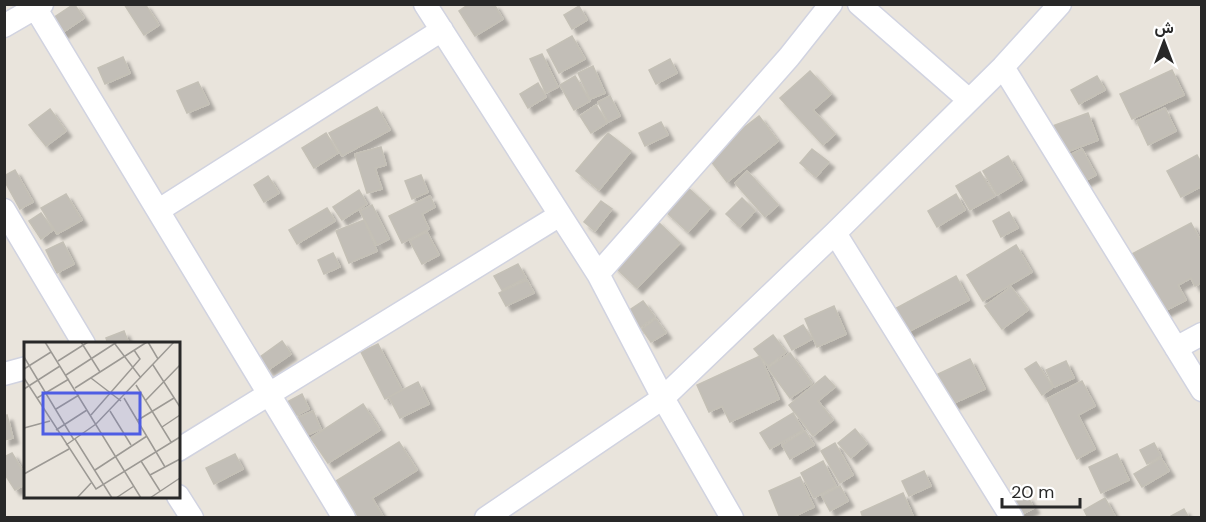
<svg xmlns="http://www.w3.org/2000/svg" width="1206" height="522" font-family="'DM Sans',Vazirmatn,sans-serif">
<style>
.building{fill:#c2beb7;stroke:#c4c0b6;stroke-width:1.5;filter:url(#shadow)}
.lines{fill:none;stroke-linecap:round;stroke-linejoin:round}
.street-casing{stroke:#d1d3e0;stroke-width:25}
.street{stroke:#fff;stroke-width:22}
.inset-road{fill:none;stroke:#9c9994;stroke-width:1.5}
.view{fill:#4e5de4;fill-opacity:0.15;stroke:#4e5de4;stroke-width:3}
.inset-edge{fill:none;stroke:#282828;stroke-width:3}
</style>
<defs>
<filter id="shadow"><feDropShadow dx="5.5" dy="5.5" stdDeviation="1.5" flood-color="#0004"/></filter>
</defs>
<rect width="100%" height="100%" fill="#e9e4dc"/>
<path class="building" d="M74,4l10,14 -31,21 -9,-15z
M124,4h21l14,21 -15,10z
M469,4h25l9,15 -28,17 -16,-25z
M579,6l8,14 -15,9 -8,-14z
M572,36l13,23 -26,14 -12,-23z
M542,54l16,33 -12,6 -16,-34z
M123,57l7,16 -25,11 -7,-16z
M670,59l7,14 -21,11 -7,-14z
M593,66l12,27 -15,6 -12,-26z
M1172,70l12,25 -52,24 -12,-25z
M810,71l21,23 -18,16 22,24 -12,11 -43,-47z
M575,76l15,25 -16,9 -14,-25z
M1097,76l8,14 -26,14 -8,-14z
M198,82l11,22 -22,9 -10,-22z
M538,83l8,14 -18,11 -8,-14z
M610,96l10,20 -12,6 -10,-20z
M596,105l11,18 -16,10 -11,-17z
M377,107l13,23 -48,26 -13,-23z
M1165,108l11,23 -28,14 -11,-24z
M50,109l16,22 -20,15 -17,-21z
M1088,113l10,27 -37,14 -11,-27z
M759,116l19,25 -51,41 -20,-26z
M661,122l7,13 -23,11 -6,-13z
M326,133l12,20 -24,15 -12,-20z
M608,133l23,18 -32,39 -23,-19z
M381,147l5,18 -11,3 7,21 -15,4 -12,-39z
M812,149l17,13 -13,15 -16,-14z
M1082,149l14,26 -17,9 -13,-27z
M1197,155l5,9v22l-21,11 -14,-26z
M1008,156l14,24 -25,15 -14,-24z
M15,170l18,32 -13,7 -16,-29v-4z
M747,171l31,34 -13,12 -30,-34z
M980,172l15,24 -25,14 -14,-24z
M421,175l7,17 -16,7 -7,-18z
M268,176l11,17 -15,9 -10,-17z
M685,185l25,23 -22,24 -25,-23z
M359,190l8,14 -25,16 -9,-13z
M66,194l16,26 -25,14 -16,-26z
M956,194l9,16 -28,17 -9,-16z
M430,196l5,11 -13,7 7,15 -27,14 -13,-27z
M742,198l13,13 -15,16 -14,-13z
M601,201l11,8 -17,22 -11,-9z
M372,205l17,34 -12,6 -17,-34z
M327,208l8,13 -38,23 -8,-14z
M1009,212l9,16 -17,9 -8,-16z
M41,213l12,17 -12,9 -12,-18z
M364,220l13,31 -28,12 -13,-32z
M656,220l24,23 -43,45 -24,-23z
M1191,223l11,20v40l-7,3 -4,-8 -13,7 8,15 -27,14 -31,-58z
M427,232l12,23 -17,9 -12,-23z
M63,242l11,22 -17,9 -11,-23z
M1016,245l16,27 -49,29 -16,-26z
M333,253l7,14 -16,7 -6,-14z
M518,264l8,14 -24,12 -8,-14z
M956,276l13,24 -67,35 -13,-23z
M527,280l7,13 -28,13 -7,-13z
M1011,287l17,23 -26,19 -17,-23z
M643,301l12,16 -16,11 -11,-17z
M834,306l12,28 -29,13 -12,-28z
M656,319l10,14 -15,9 -9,-13z
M803,325l9,14 -20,11 -8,-14z
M124,331l5,13h-21l-2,-6z
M773,335l13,17 -18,14 -14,-17z
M282,341l9,13 -23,16 -8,-13z
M378,344l24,46 -17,9 -24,-47z
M790,353l22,30 -22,15 -22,-30z
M760,356l19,43 -49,23 -8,-16 -13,6 -12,-27z
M970,359l15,30 -33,15 -14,-30z
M1066,361l8,17 -20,9 -8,-17z
M1036,362l17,25 -11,8 -17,-26z
M825,376l10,11 -17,14 15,19 -20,16 -24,-31z
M1082,381l13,25 -17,9 17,34 -18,10 -30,-60z
M418,382l11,22 -29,14 -11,-21z
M302,394l7,15 -14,7 -8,-14z
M363,404l17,26 -52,33 -17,-25z
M313,411l8,18 -16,7 -8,-18z
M793,413l10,17 -33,19 -10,-16z
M7,415l6,23 -9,2v-24z
M855,429l12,15 -16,14 -13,-15z
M805,431l9,14 -24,14 -8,-14z
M399,442l18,28 -45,28 12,20h-25l-23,-37z
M835,443l18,32 -13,8 -19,-32z
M1154,443l7,13 -14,8 -7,-14z
M12,453l14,23v8l-11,6 -11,-17v-16z
M235,454l8,15 -29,15 -8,-16z
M1117,454l12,26 -28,13 -12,-26z
M1161,458l8,13 -27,16 -8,-13z
M823,461l13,25 -22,12 -13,-25z
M924,471l7,15 -22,10 -7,-15z
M800,477l14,30 -23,11h-11l-11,-27z
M840,486l8,15 -18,10 -8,-15z
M903,493l11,25h-51l-2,-6z
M1027,496l7,12 -17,9 -7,-13z
M1105,498l11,20h-28l-4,-8z
M1184,509l5,9h-17l-1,-2z"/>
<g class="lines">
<defs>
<path id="street" d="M33,4l311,514
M425,4l173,270 65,124 69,120
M859,4l110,96
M4,26l38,-22
M1003,67l199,323
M4,210l80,134
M159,210l283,-180
M835,233l177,285
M598,274l191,-217 42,-53
M1176,348l26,-14
M4,374l22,-6
M178,450l382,-235
M178,496l14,22
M486,518l177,-120 172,-165 168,-166 57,-63"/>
</defs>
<use href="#street" class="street-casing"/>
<use href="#street" class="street"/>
</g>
<g transform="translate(24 342)">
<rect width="156" height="156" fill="#e9e4dc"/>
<path class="inset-road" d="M21,0l96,156M57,0l19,30M124,0l10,17M91,2l26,34M0,15l50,83M34,19l30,-19M129,23l27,42M0,27l27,-17M42,33l51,-33M0,36l72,111 84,-52M67,36l30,23M112,43l35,57M51,46l72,-46M0,47l36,-23M13,56l32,-19M100,56l41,69M122,58l34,-35M32,67l23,-14M86,69l21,34M67,73l49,-56 -6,-9M114,78l36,-22M138,85l18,-12M0,86l26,-7M32,88l31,-20M51,97l37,59M42,103l30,-21 78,-82M117,119l19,30M71,128l52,-34M0,132l45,-25M126,133l30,-16M53,156l14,-15M92,156l18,-12M126,156l30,-20"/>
<path class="view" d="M19,51h97v41h-97z"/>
<rect width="156" height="156" class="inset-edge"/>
</g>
<rect width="1206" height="522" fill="none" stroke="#282828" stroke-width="12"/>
<g transform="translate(1164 42)" stroke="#ffffff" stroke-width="4.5" paint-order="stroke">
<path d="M0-4.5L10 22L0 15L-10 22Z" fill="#282828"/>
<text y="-9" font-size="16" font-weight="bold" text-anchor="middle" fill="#282828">ش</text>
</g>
<path d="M1002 498v9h78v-9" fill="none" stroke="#282828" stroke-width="3"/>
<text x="1011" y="498" font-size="18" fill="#282828" stroke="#ffffff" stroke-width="4.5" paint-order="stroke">20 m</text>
</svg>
